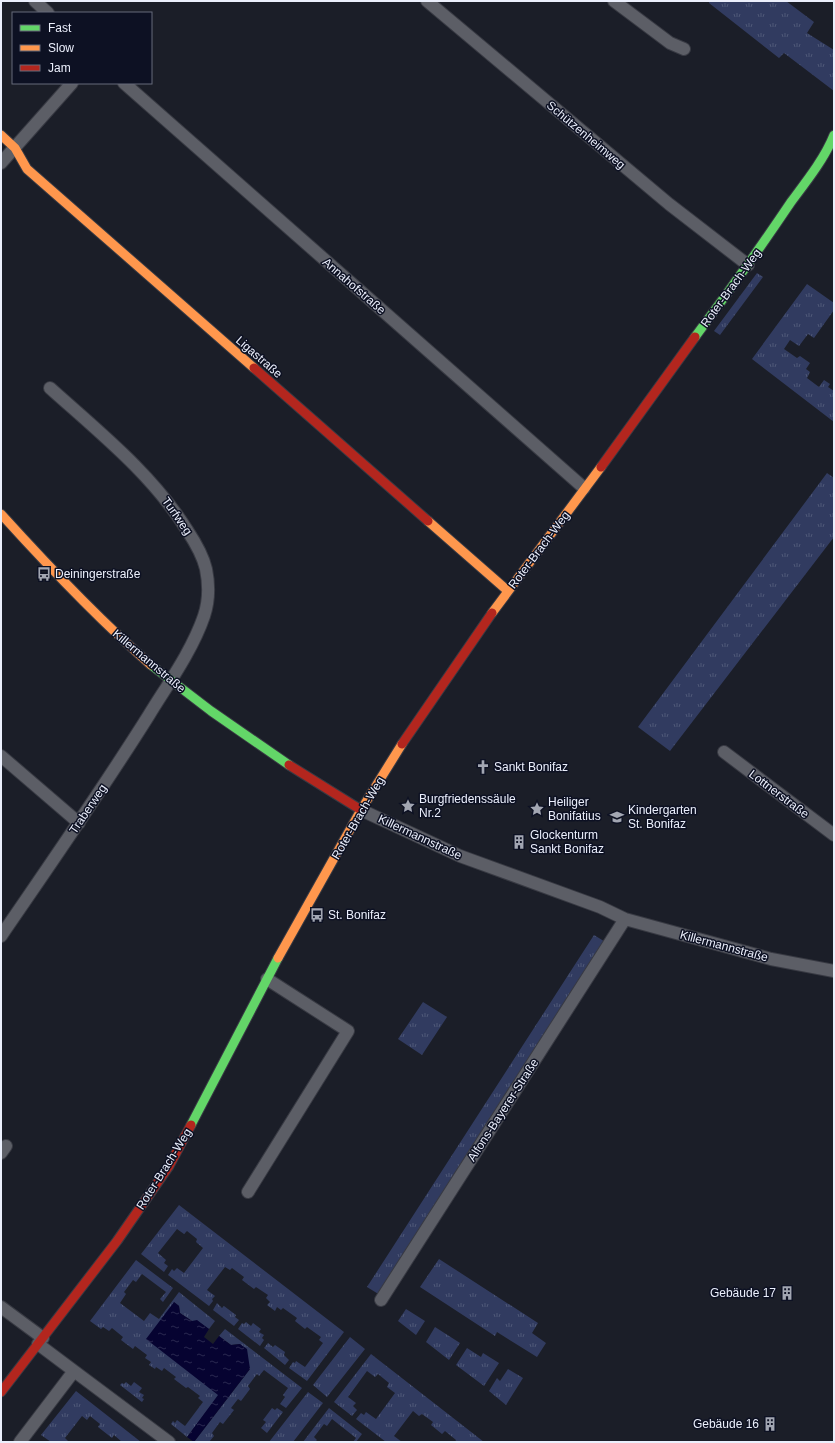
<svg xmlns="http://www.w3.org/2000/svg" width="835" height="1443" font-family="Arial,sans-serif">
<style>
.grass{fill:url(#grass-tufts)}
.water{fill:url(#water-ripples)}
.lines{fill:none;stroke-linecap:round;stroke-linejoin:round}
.street-casing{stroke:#383a43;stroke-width:14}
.fast-casing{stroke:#383a43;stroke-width:11}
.slow-casing{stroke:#383a43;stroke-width:11}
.jam-casing{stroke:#383a43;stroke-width:11}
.street{stroke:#5c5e66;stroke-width:12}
.fast{stroke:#63d668;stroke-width:9}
.slow{stroke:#ff974d;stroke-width:9}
.jam{stroke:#b3261e;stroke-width:9}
.labels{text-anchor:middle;stroke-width:3;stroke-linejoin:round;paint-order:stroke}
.street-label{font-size:12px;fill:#ebeffc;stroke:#0d1123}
.poi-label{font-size:12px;fill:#ebeffc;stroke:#0d1123;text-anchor:start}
</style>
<defs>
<pattern id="grass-tufts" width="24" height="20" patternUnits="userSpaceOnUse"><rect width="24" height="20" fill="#313b60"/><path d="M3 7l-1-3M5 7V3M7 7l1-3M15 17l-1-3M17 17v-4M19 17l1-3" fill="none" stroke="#4f5878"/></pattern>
<pattern id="water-ripples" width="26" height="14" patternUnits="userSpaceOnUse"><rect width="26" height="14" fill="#060331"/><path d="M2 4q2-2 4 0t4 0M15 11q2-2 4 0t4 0" fill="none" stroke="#2a2850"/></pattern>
</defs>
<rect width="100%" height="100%" fill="#1b1e28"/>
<path class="grass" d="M709,1h77l28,21 -7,11 27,17v41l-50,-38 -5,5 -70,-55z
M757,273l6,4 -43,58 -6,-4z
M807,284l27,19v7l-20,28 -6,-4 -9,12 -9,-6 -6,9 13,9 3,-2 10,7 -4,6 4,3 -3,6 12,9 5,-7 6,4 -2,3 6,4v31l-82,-63z
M827,473l7,5v59l-164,214 -32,-24z
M594,935l13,8 -227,352 -13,-8z
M423,1002l24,15 -25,38 -24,-16z
M179,1205l165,127 -37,49 -18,-13 4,-6 2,1 1,-2 9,6 18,-24 -4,-3 2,-3 -14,-10 -2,2 -10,-8 2,-3 -14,-10 -2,2 -4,-3 -2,4 -8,-6 3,-3 -4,-4 2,-3 -12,-8 -2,2 -12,-9 2,-3 -12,-9 -2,2 -5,-3 -18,23 8,6 -3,3 1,2 -4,5 -41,-31 4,-6 2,2 3,-3 7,5 19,-25 -7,-6 1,-3 -10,-8 -3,3 -7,-5 -19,24 8,7 -2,3 4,3 -4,6 -23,-18z
M439,1259l99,64 -6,10 14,10 -9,14 -40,-25 -2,4 -75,-49z
M136,1260l37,28 -10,14 -3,-3 6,-7 -24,-18 -6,8 -3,-2 -9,12 2,2 -6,9 24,18 6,-8 9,6 20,-27 36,29 -6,8 -12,-8h-5l-12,-8 -1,-7 -5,-4 45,93 -32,42 -16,-13 2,-3 2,2 2,-3 8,6 18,-24 -5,-4 2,-2 -12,-9 -2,1 -12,-9 2,-2 -12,-9 -2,3 -6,-4 -1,2 -6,-4 2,-3 -6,-4 2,-3 -12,-9 -2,3 -12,-9 2,-3 -11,-9 -3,3 -6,-4 -2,2 -11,-8z
M217,1303l5,5 2,-2 12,9 -1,2 4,3 -5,6 -21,-16z
M406,1309l19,12 -9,14 -18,-14z
M246,1322l5,4 2,-3 8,6 -2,3 5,3 -2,3 2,2 -4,6 -22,-17 4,-6 2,1z
M435,1327l25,16 -11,17 -23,-18z
M225,1329l77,59 -16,20 -6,-4 5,-7 -2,-2 5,-7 -24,-18 -5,6 -2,-2 -9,12 2,3 -9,12 -3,-2 -7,9 3,2 -11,14 -3,-2 -8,11 2,3 -5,6h-15l56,-73 -10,-25 -9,1 -12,-9z
M350,1337l15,12 -38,48 -14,-12z
M268,1343l5,4 2,-2 10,7 -1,3 5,5 -4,5 -21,-17z
M467,1348l14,9 2,-4 16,10 -15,23 -28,-21z
M371,1354l113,88h-29l1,-2 -11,-9 -3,3 -11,-9 2,-3 -11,-8 -3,2 -6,-5 -19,25 8,6h-16l-30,-23 5,-6 3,2 2,-3 10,7 19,-26 -8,-6 2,-4 -11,-9 -3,3 -8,-6 -19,26 8,6 -3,3 4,4 -5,6 -18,-14z
M508,1369l15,9 -17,27 -17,-14 8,-13 3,3z
M126,1382l5,4 3,-4 8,6 -3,4 5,3 -2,3 2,1 -2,3 -22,-17 2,-2 2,1z
M76,1391l65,51h-19l-8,-7 -2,3 -14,-11 2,-3 -10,-8 -3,4 -5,-4 -17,22 4,4h-18l-10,-7z
M308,1392l15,11 -30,39h-24z
M272,1408l3,2 2,-2 6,4 -16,21 -6,-5 5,-6 -3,-2z
M329,1408l33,26 -6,8h-3l3,-4 -24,-19 -5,7 -3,-2 -10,13 3,3 -2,2h-12z"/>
<path class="water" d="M174,1302l5,4 1,7 12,8 5,-1 12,9 -5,8 9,7 6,-8 12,9 9,-1 7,5 3,20 -56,73 -7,-5 31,-42 -72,-56z"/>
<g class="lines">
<defs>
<path id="street" d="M35,1l13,12
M427,1l242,203 79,61
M614,1l56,42 14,6
M124,83l460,405
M1,163l71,-80
M724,752l110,83
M1,756l78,67
M361,810l99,46 140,51 25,12 146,40 63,12
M1,936c50,-73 101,-146 148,-221 19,-31 43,-64 55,-99 5,-15 5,-32 2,-47 -3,-13 -11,-27 -19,-39 -35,-56 -88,-98 -137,-142
M1,1153l5,-7
M248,1192l100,-161 -81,-52
M381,1300l244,-381
M1,1307l42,31
M74,1371l95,71
M20,1442l54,-71 -36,-27"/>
<path id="fast" d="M695,337c33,-44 65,-89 96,-135 15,-20 34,-44 43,-67
M151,665l60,46 78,54
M191,1125l87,-167"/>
<path id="slow" d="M1,135l14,13 12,21 227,199
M1,514c48,53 96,104 150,151
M428,521l80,70
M492,613l109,-146
M278,958l83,-148 41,-66"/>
<path id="jam" d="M254,368l174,153
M601,467l94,-130
M402,744l90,-131
M289,765l72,45
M1,1392l116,-151 52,-75 22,-41"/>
</defs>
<use href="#street" class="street-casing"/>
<use href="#fast" class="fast-casing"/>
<use href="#slow" class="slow-casing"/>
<use href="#jam" class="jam-casing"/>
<use href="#street" class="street"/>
<use href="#fast" class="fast"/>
<use href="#slow" class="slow"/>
<use href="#jam" class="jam"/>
</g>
<defs>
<symbol id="bus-bare" viewBox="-9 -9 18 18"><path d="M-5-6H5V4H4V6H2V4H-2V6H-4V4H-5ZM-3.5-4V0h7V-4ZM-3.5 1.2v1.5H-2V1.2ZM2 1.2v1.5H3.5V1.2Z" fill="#a2a6b2" stroke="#0d1123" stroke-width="2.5" paint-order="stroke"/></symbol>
<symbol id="church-bare" viewBox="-9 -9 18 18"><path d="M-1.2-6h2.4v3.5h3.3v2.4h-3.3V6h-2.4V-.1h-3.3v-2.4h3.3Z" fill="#a2a6b2" stroke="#0d1123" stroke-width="2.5" paint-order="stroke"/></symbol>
<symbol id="sight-bare" viewBox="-9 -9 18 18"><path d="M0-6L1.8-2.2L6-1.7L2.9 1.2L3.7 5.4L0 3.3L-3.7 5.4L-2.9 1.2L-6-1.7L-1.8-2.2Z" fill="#a2a6b2" stroke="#0d1123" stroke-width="2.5" paint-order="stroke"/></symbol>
<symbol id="school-bare" viewBox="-9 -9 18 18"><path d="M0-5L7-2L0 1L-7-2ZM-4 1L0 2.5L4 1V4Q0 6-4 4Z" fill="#a2a6b2" stroke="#0d1123" stroke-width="2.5" paint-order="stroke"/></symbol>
<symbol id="building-bare" viewBox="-9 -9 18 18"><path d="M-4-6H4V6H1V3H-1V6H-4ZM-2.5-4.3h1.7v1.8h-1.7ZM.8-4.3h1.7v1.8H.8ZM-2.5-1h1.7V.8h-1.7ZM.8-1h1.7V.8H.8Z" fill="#a2a6b2" stroke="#0d1123" stroke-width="2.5" paint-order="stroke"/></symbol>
</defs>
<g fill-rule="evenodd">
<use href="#bus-bare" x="34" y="564" width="20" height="20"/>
<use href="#church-bare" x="473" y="757" width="20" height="20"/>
<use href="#sight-bare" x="398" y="796" width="20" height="20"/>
<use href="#sight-bare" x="527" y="799" width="20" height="20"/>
<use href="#school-bare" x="607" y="807" width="20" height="20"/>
<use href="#building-bare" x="509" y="832" width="20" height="20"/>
<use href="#bus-bare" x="307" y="905" width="20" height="20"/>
<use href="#building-bare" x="777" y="1283" width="20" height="20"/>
<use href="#building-bare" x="760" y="1414" width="20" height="20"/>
</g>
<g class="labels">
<g class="street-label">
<text transform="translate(586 135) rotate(40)" y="4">Schützenheimweg</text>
<text transform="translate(354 286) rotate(41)" y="4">Annahofstraße</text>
<text transform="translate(731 288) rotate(-54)" y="4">Roter-Brach-Weg</text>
<text transform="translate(259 357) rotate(41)" y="4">Ligastraße</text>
<text transform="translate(177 516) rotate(55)" y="4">Turfweg</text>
<text transform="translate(539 550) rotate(-53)" y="4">Roter-Brach-Weg</text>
<text transform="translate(149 661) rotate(40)" y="4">Killermannstraße</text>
<text transform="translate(779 794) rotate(37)" y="4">Lottnerstraße</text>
<text transform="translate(88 809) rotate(-56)" y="4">Traberweg</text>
<text transform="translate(358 818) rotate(-60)" y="4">Roter-Brach-Weg</text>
<text transform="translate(420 837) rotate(25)" y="4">Killermannstraße</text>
<text transform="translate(724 946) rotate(15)" y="4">Killermannstraße</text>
<text transform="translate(503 1110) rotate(-57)" y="4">Alfons-Bayerer-Straße</text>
<text transform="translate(164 1169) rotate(-58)" y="4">Roter-Brach-Weg</text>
</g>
<g class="poi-label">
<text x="55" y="578">Deiningerstraße</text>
<text x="494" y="771">Sankt Bonifaz</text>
<text x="419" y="803">Burgfriedenssäule<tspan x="419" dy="14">Nr.2</tspan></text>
<text x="548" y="806">Heiliger<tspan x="548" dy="14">Bonifatius</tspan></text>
<text x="628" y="814">Kindergarten<tspan x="628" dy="14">St. Bonifaz</tspan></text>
<text x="530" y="839">Glockenturm<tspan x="530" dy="14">Sankt Bonifaz</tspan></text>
<text x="328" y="919">St. Bonifaz</text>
<text x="776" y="1297" text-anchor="end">Gebäude 17</text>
<text x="759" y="1428" text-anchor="end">Gebäude 16</text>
</g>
</g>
<rect width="835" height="1443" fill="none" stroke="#ebeffc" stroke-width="4"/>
<rect x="12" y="12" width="140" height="72" fill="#0d1123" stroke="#666a7a"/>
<rect x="20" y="25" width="20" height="6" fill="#63d668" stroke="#666a7a"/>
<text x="48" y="32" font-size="12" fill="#ebeffc">Fast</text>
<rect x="20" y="45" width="20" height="6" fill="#ff974d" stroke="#666a7a"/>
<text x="48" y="52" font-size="12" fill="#ebeffc">Slow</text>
<rect x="20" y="65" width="20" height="6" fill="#b3261e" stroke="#666a7a"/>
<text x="48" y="72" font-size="12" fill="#ebeffc">Jam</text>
</svg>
